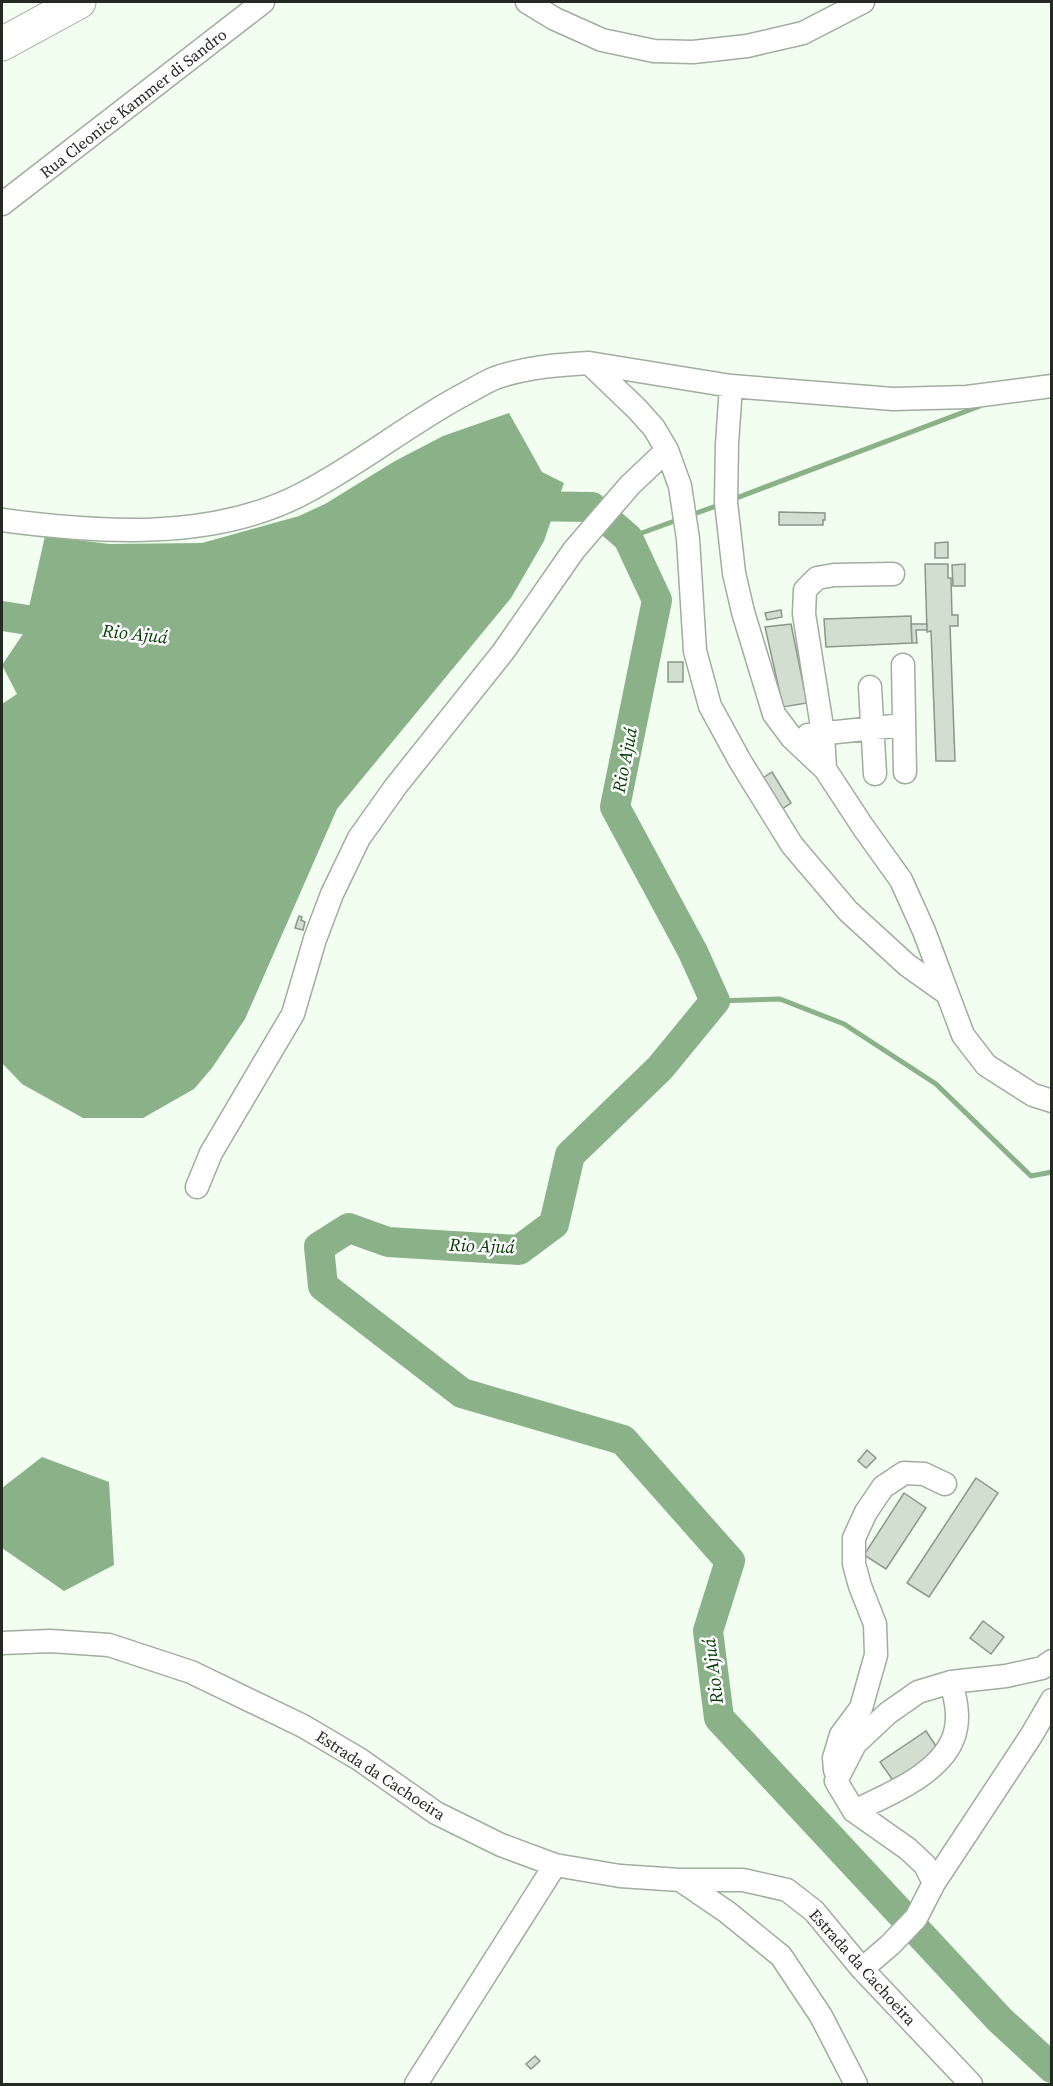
<svg xmlns="http://www.w3.org/2000/svg" width="1053" height="2086" font-family="'Source Serif 4',serif">
<style>
.water{fill:#8ab188}
.lines{fill:none;stroke-linecap:round;stroke-linejoin:round}
.stream{stroke:#8ab188;stroke-width:5}
.river{stroke:#8ab188;stroke-width:30}
.building{fill:#d1ded0;stroke:#8a9789;stroke-width:1.5}
.minor-casing{stroke:#a0ad9f;stroke-width:25}
.highway-casing{stroke:#a0ad9f;stroke-width:35}
.minor{stroke:#fff;stroke-width:22}
.highway{stroke:#fff;stroke-width:33}
.labels{text-anchor:middle;stroke-width:5;stroke-linejoin:round;paint-order:stroke}
.street-label{font-size:16px;fill:#252924;stroke:#fff}
.water-label{font-size:18px;font-style:italic;fill:#003a01;stroke:#fff}
</style>
<rect width="100%" height="100%" fill="#f1fef0"/>
<path class="water" d="M509,413l33,59 22,11 -20,58 -33,57 -174,211 -92,210 -33,49 -18,21 -51,29h-60l-61,-34 -20,-21v-359l15,-10 -15,-29 21,-31 22,-98 64,8 93,-1 97,-27 26,-12 70,-43 48,-25z
M42,1457l67,25 5,83 -50,26 -62,-43v-60z"/>
<g class="lines">
<path class="stream" d="M731,500l249,-94
M691,515l28,-10
M628,538l52,-19
M715,1001l65,-2 64,25 92,60 95,92 21,-4"/>
<path class="river" d="M517,506l75,1 36,31 29,62 -42,207 78,145 22,49 -55,67 -90,87 -16,69 -35,26 -131,-8 -39,-14 -30,19 4,39 139,107 161,47 107,121 -22,70 11,87 280,301 53,49
M2,616l64,10"/>
</g>
<path class="building" d="M779,512l46,1v7h-2v5h-44z
M948,542v16h-13v-15z
M925,564h23v14h3l1,37h6v11h-8l5,135h-19l-5,-130 -4,1z
M965,564v22h-12l-1,-21z
M781,610l1,7 -15,3 -2,-7z
M911,616l1,27 -86,4 -2,-28z
M791,624l16,79 -24,4 -18,-80z
M911,624h16v6h-11l1,13h-5z
M668,662h15v20h-15z
M772,772l19,31 -9,6 -19,-31z
M299,916l3,1 -1,3 4,2 -2,8 -8,-2z
M867,1450l9,8 -10,10 -8,-7z
M976,1478l22,15 -69,104 -22,-14z
M904,1493l22,15 -40,61 -22,-14z
M983,1621l21,16 -13,17 -21,-16z
M926,1731l16,24 -45,31 -17,-24z
M535,2056l5,5 -9,8 -5,-5z"/>
<g class="lines">
<defs>
<path id="minor" d="M527,2l28,17 47,21 52,11 39,1 54,-6 56,-13 60,-31
M2,204l261,-202
M589,363l142,23 162,13 74,-2 85,-11
M731,386l-4,58 -1,58 8,71 9,39 31,102 18,24 33,31 38,58 38,53 23,51 39,104 23,30 47,30 19,6
M2,520c97,13 212,21 302,-27 54,-28 102,-67 155,-96 12,-6 24,-14 36,-19 31,-11 62,-13 94,-15l48,46 17,19 13,22 13,36 8,53 7,112 15,55 30,55 52,84 56,66 59,54 38,27
M903,665l2,107
M870,687l5,87
M808,735l95,-10
M825,769l-2,-36 -19,-119 1,-24 12,-12 17,-3 59,-1
M197,1187l14,-34 82,-139 22,-75 17,-45 27,-56 37,-52 107,-134 71,-102 56,-65 37,-35
M2,1643l48,-2 59,4 82,27 112,54 56,33 77,54 65,32 54,20 65,11 60,4h63l44,10 27,21 48,58 109,115
M835,1770l-1,-12 7,-23 20,-27 15,-53 -1,-31 -15,-38 -6,-22v-26l12,-26 17,-25 21,-14 20,1 21,10
M854,1811c34,-16 95,-40 102,-83 3,-15 -1,-31 -5,-46
M680,1880l47,32 54,44 40,60 35,68
M934,1883l97,-147 21,-36
M862,1969l28,-24 26,-27 18,-35 -9,-18 -17,-16 -54,-38 -18,-30 19,-37 33,-31 30,-21 33,-10 55,-6 36,-8 10,-7
M416,2084l139,-219"/>
<path id="highway" d="M2,44l77,-42"/>
</defs>
<use href="#minor" class="minor-casing"/>
<use href="#highway" class="highway-casing"/>
<use href="#minor" class="minor"/>
<use href="#highway" class="highway"/>
</g>
<g class="labels">
<g class="street-label">
<text transform="translate(133 103) rotate(-38)" y="6">Rua Cleonice Kammer di Sandro</text>
<text transform="translate(381 1775) rotate(33)" y="6">Estrada da Cachoeira</text>
<text transform="translate(863 1967) rotate(48)" y="6">Estrada da Cachoeira</text>
</g>
<g class="water-label">
<text transform="translate(135 634) rotate(6)" y="6">Rio Ajuá</text>
<text transform="translate(625 760) rotate(-79)" y="6">Rio Ajuá</text>
<text transform="translate(482 1246) rotate(2)" y="6">Rio Ajuá</text>
<text transform="translate(713 1671) rotate(-97)" y="6">Rio Ajuá</text>
</g>
</g>
<rect width="1053" height="2086" fill="none" stroke="#252924" stroke-width="6"/>
</svg>
